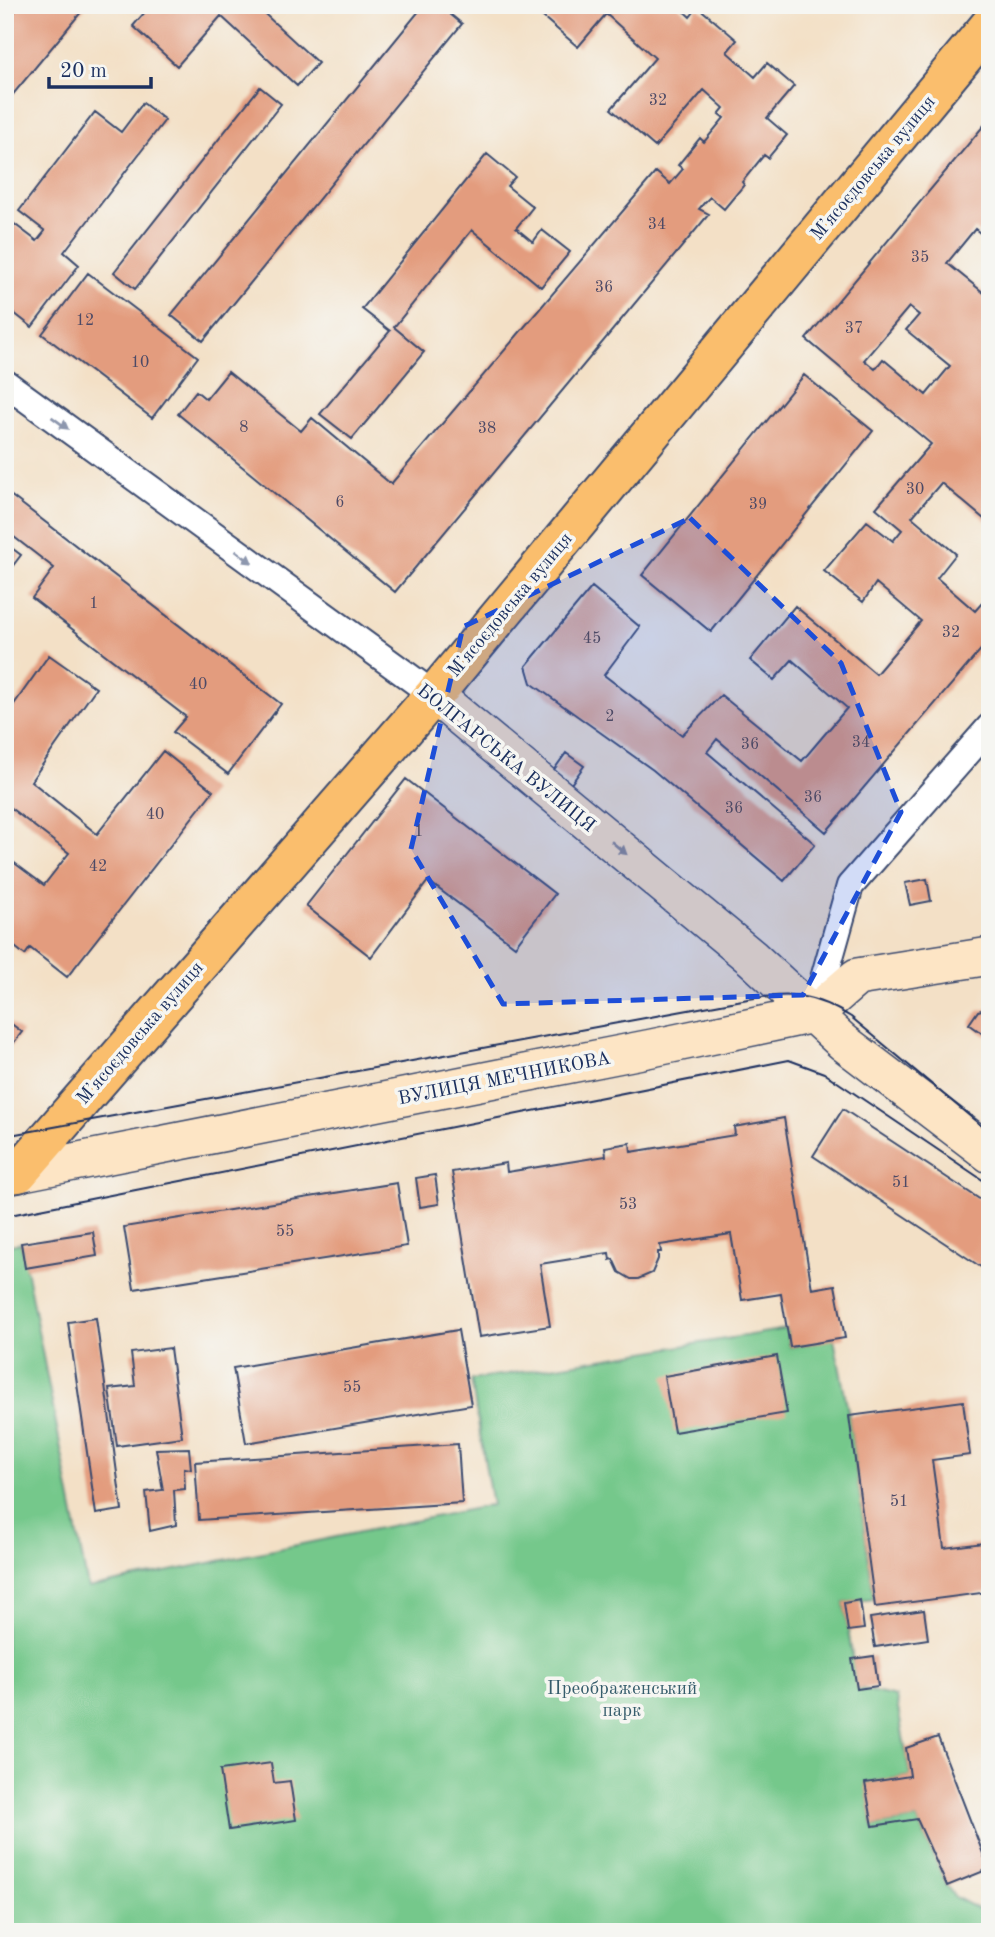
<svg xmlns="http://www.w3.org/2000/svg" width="995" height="1937" font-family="'Old Standard TT',serif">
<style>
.green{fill:#74c88b;stroke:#487c74;stroke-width:2}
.building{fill:#e39c7e;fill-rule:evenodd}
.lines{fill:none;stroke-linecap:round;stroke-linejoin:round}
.street-casing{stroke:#3b4a6e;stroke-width:30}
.secondary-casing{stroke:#3b4a6e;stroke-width:40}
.primary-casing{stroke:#3b4a6e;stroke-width:42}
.street{stroke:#fff;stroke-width:26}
.secondary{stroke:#fde5c5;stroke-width:37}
.primary{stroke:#fabe6d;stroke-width:38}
.tram{stroke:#1b2f5e;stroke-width:2}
.oneway{fill:#8d97ae}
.oneway2{fill:#8c8a92}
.marked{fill:#1d4ed8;fill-opacity:0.2;stroke:#1d4ed8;stroke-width:5;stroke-dasharray:14 9;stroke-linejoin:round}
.labels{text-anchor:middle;stroke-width:7;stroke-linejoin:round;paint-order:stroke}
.number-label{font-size:16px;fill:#4d4a66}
.street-label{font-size:19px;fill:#1b2f5e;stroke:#f6f6f2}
.park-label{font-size:19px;fill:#365d6c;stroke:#f6f6f2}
</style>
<rect width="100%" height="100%" fill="#f6f6f2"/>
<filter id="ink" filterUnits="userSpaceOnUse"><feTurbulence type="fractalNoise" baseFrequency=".0143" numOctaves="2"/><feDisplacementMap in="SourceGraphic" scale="14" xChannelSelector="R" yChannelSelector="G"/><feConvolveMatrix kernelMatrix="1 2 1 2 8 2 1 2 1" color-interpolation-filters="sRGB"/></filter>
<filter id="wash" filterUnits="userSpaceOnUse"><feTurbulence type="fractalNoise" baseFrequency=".00686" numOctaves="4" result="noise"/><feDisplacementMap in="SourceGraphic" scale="28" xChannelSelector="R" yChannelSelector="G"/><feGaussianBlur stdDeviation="1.57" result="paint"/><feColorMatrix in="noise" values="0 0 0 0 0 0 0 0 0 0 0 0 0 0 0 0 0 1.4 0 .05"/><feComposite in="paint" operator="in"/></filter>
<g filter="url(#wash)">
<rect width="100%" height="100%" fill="#f3e0c6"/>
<path class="green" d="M21,1243l67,345 404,-83 -21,-125 316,-51 3,18 44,-8 15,77 25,183 -30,4 13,85 39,9 14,79 -44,7 7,43 44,-7 30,67 8,11 35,18v17h-985v-686z"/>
<g id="blocks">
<path class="building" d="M20,5h67l-82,99v-81z
M151,5h104l63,58 -21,23 -76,-70 -44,50 -44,-40z
M424,5h15l23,19 -259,317 -32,-26z
M529,5h148l13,12 8,-10 39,33 -10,12 28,25 12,-14 27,23 -27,32 20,17 -19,23 -4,-3 -22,27 2,3 -20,24 -14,-12 -6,6 -5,6 10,5 -314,378 -217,-178 18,-23 10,8 22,-27 73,59 11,-13 79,66 265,-312 14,12 13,-15 -5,-4 22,-27 4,4 20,-24 -5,-4 5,-6 -20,-18 -49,57 -44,-38 44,-51 -49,-44 -28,33z
M260,87l21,17 -146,185 -21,-17z
M143,103l22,17 -101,132 15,13 -47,62 -27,-21v-89l32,24 8,-10 -26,-20 76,-99 26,20z
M990,118v123l-15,-12 -28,34 43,35v226l-49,-41 -29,34 44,37 -19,24 38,33 15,-17v45l-164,193 -109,-93 -10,13 108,92 -31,37 -131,-111 -122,-87 -5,-17 66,-79 48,40 -36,48 78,60 39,-40 81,66 45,-53 -55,-48 -18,20 -24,-20 45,-54 81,68 45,-53 -45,-38 -13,19 -39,-31 43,-50 26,20 9,-11 -26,-22 55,-64 -125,-105zM909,307l10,8 -13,15 44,36 -24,29 -43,-36 -8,10 -11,-9z
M487,154l28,23 -8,9 26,21 -17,21 17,14 9,-12 28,22 -29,35 -69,-57 -78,97 30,25 -72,87 -32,-25 70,-83 -28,-22z
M88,273l110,84 -46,61 -110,-84z
M804,375l69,56 -162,201 -69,-57z
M5,491l276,213 -53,70 -55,-42 13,-15 -154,-119 22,-30 -49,-38z
M5,543l16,12 -16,21z
M49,655l47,33 -65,93 66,53 66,-83 50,40 -146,186 -37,-29 -5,7 -20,-16v-83l39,29 25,-32 -61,-47 -3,3v-92z
M566,753l18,13 -13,18 -18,-13z
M406,779l149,115 -40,52 -87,-65 -57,76 -65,-51z
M927,879l4,22 -21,4 -5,-22z
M990,1008v31l-21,-15 9,-13z
M5,1019l17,13 -17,22z
M843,1109l147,97v67l-177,-117z
M784,1118l28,171 23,-4 10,53 -55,9 -9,-53 -39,6 -11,-66 -71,11 1,7h-3v7l-6,14 -14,6h-7l-12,-7 -6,-13 -3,1 -1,-7 -69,11 10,62 -71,11 -27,-165 54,-9 1,9 99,-16 -1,-9 25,-4 1,9 104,-17 -1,-8z
M435,1175l4,29 -19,3 -4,-29z
M397,1183l10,63 -273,43 -10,-62z
M93,1232l4,24 -72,12 -4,-25z
M96,1318l26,192 -26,4 -28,-192z
M458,1330l13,75 -225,38 -13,-75z
M170,1348l12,89 -65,9 -8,-57 26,-3 -4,-33z
M777,1356l10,57 -113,19 -10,-56z
M963,1401l7,54 -38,5 12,88 39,-5 6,49 -114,15 -26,-191z
M458,1444l4,59 -263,17 -4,-58z
M189,1448l2,21 -7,-1 1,21 -11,1 2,35 -26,6 -4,-39 17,-2 -7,-41z
M860,1600l4,29 -16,2 -4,-28z
M924,1610l4,29 -53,8 -5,-29z
M874,1656l4,30 -21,3 -5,-30z
M938,1737l51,132 -42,17 -30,-67 -44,7 -8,-43 45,-7 -4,-28z
M271,1763l3,20 16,-2 6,39 -67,10 -9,-60z"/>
</g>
</g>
<g filter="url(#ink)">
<use href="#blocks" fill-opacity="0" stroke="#3b4a6e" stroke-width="2"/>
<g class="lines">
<defs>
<path id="street" d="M5,383l429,312
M814,1014l36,-128 140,-159"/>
<path id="secondary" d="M434,695l318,263 91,84 147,112
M18,1173l634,-125 162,-34 43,-37 133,-21"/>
<path id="primary" d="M5,1175l13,-2 416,-478 556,-670"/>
</defs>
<use href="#street" class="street-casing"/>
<use href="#secondary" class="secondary-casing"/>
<use href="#primary" class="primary-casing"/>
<use href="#street" class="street"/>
<use href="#secondary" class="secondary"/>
<use href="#primary" class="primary"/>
<path class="tram" d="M5,1136l743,-137c44,-7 66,-5 103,18l139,116
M5,1216l784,-156 35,13 166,112"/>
</g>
<defs><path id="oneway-solid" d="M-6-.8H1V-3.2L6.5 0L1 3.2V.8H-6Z" transform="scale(1.75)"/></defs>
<g class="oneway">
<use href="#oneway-solid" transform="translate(60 423) rotate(36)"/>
<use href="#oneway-solid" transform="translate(244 557) rotate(36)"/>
</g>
<use class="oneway2" href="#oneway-solid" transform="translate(619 848) rotate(40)"/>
</g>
<path class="marked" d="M690,518l151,145 60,149 -98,183 -300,9 -92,-155 52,-222z"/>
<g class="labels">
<g class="number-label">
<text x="658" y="105">32</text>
<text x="657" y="229">34</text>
<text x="920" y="262">35</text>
<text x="604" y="292">36</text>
<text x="85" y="325">12</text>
<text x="854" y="333">37</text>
<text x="140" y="367">10</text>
<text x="244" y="432">8</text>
<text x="487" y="433">38</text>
<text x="915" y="494">30</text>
<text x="340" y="507">6</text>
<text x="758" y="509">39</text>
<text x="94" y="608">1</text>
<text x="951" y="637">32</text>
<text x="592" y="643">45</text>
<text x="198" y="689">40</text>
<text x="610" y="721">2</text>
<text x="861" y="747">34</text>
<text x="750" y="749">36</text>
<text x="813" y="802">36</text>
<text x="734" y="813">36</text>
<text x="155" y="819">40</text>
<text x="419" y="836">1</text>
<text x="98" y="871">42</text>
<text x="901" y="1187">51</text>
<text x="628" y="1209">53</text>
<text x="285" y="1236">55</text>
<text x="352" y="1392">55</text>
<text x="899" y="1506">51</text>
</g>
<g class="street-label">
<text transform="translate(872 167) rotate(-50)" y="7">Мʼясоєдовська вулиця</text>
<text transform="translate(509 604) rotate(-50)" y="7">Мʼясоєдовська вулиця</text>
<text transform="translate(507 757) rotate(39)" y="7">БОЛГАРСЬКА ВУЛИЦЯ</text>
<text transform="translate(139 1032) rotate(-49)" y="7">Мʼясоєдовська вулиця</text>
<text transform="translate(504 1077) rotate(-11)" y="7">ВУЛИЦЯ МЕЧНИКОВА</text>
</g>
<g class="park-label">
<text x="622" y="1694">Преображенський<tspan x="622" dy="22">парк</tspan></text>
</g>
</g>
<rect width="995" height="1937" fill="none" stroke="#f6f6f2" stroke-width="28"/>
<path d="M49 77v10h102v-10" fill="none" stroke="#1b2f5e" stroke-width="3.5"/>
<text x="60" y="77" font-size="21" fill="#1b2f5e" stroke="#f6f6f2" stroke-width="5" paint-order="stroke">20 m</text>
</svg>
